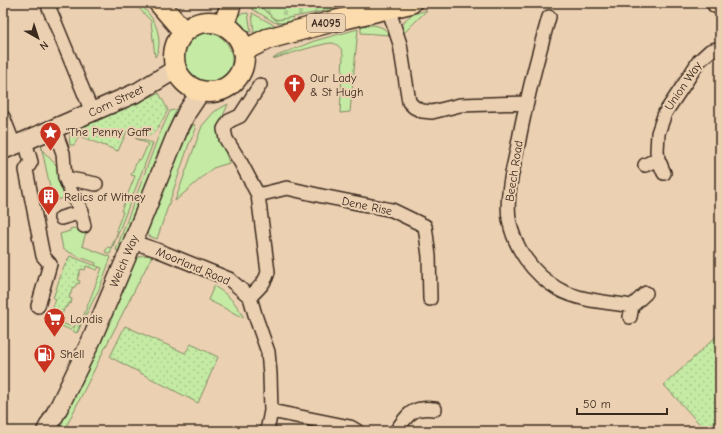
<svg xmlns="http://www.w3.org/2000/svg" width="723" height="434" font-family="'Comic Neue',sans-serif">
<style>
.grass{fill:#c4eaa4;stroke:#808a61}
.cemetery{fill:url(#cemetery-stones);stroke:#808a61}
.park{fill:url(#park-dots);stroke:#808a61}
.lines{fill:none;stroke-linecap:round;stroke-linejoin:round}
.street-casing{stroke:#3b2a1e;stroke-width:16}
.secondary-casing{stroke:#3b2a1e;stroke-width:21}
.primary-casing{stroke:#3b2a1e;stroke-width:23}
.street{stroke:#ebd0b2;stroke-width:13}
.secondary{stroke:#ebd0b2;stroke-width:18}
.primary{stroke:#fcdcac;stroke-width:20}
.labels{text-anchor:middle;stroke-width:4;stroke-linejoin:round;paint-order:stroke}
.shield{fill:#ebd0b2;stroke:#705c4a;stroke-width:1}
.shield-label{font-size:11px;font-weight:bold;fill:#3b2a1e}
.poi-label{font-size:12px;fill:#3b2a1e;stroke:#ebd0b2;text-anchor:start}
.street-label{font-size:12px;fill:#3b2a1e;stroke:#ebd0b2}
</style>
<defs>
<pattern id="cemetery-stones" width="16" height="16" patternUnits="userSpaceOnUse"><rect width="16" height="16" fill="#c4eaa4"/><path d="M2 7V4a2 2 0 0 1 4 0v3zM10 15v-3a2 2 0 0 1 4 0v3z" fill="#a9c98d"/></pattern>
<pattern id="park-dots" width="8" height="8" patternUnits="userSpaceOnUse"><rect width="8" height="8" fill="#c4eaa4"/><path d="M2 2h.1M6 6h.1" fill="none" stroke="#a9c98d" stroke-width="1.8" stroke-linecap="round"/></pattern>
</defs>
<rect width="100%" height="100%" fill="#ebd0b2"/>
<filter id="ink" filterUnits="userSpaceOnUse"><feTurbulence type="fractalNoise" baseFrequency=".025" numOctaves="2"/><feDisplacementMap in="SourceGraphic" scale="8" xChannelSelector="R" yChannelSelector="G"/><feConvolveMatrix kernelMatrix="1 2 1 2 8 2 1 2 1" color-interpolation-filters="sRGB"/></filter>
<g filter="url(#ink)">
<path class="grass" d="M134,3h5c12,13 19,20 20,39 0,5 -1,11 -4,15l-4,-36z
M251,3h5l20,17 16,-3 1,4 -12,2 -7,-1 -22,-13z
M427,10l-23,23c-4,-17 10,-19 23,-23z
M248,13l3,19c-11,-1 -14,-8 -12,-18z
M252,13l20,11 6,2 -19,7h-5z
M372,25c8,1 13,3 18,10l-29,-2v-7z
M358,29l-8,83 -10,1 3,-57c0,-6 -4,-12 -11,-13 -5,0 -11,2 -16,3 -14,4 -28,8 -43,13l4,-3 37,-15z
M178 59a27 27 0 1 1 54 0a27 27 0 1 1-54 0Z
M228,104l-5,12 1,4 -6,9 11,34 -16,5 -38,33 27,-75 12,-14z
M179,109l-58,143 -5,-2 41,-110 13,-29z
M194,124l2,5 -7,15 -32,95 -8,-3 -3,-4 37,-92z
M135,138l18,5 -43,111 -5,-2 3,-5 3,1 7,-17 -2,-1 7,-18 -2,-1 14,-35 -4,-1 7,-16 3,1 7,-16z
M41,145l2,6 13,14 3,-1 8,33 -14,4z
M80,227l7,2 -5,17 29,11 -11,30 -23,46 25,-65 -7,-2 1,-3 -19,-7 -14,-7 -3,-15 10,-3v-2z
M143,255l9,1 -45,88 -43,87h-10l81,-172z
M214,286c14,9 22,16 30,32l-36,-18z"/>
<path class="cemetery" d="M256,3h109l-66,13 -23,4z"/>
<path class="park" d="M159,93l9,17c-5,8 -12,27 -22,26 -6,-1 -13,-4 -19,-5l-9,20 -39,-15 -5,9h-4c-1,-6 -1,-10 3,-14z
M70,256l29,11 -2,3 -11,-4 -1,4 -4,-1 -4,11 3,1 -1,3 -2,-1 -2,4h-2l-4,11 3,1 -1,5 -2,-1 -2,4h-2l-4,10 3,1 -2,5 12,5 4,-10 4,1 -5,14 -29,-13 8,-21 -3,-1 10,-29z
M125,326l60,27 6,-9 27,13 -20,46 -88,-46z
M720,333v85l-14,13 -42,-46z"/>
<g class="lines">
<defs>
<path id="street" d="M47,3l45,109
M388,8l12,36 9,58 5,5 8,4 10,1 28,-7 67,-2
M549,17c-8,28 -16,57 -22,85 -4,16 -7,32 -10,48 -5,23 -11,46 -8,69 5,29 24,55 49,70 22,12 49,13 74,17
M3,117l11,28
M54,128l9,25 2,25 7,16 8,14 4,18
M25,141l6,21 -5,8 17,86 7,8 -12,42
M658,159l-1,-8 1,-18 7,-20 20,-30 14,-22 11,-10 10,-3
M645,165l13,-6 6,14
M65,178l31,6
M258,195l29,-7 35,8 70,14 33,16 4,30 1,43
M61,218l21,-6
M133,242l24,8 72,29 21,18 6,21 12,34 2,22 1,37 -4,20
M250,297c8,-9 15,-13 18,-25l-10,-77 -17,-32 -15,-24 -2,-10 5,-8 11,-5 20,-31
M630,317l2,-11 14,-13
M271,411l79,16 7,4
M396,431c7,-9 14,-22 26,-22 4,-1 9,0 13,0"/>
<path id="secondary" d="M3,150l22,-9 113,-49 38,-23
M46,431l14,-26 31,-64 36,-85 50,-123 10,-21 14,-21"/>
<path id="primary" d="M159,3l25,29
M717,3l3,1
M174 57a35 35 0 1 1 70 0a35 35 0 1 1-70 0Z
M223,25l5,-12 3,-10
M243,51l24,-12 63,-17 81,-19"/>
</defs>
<use href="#street" class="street-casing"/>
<use href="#secondary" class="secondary-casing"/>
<use href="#primary" class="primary-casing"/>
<use href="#street" class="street"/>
<use href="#secondary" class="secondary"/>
<use href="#primary" class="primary"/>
</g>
</g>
<defs>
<symbol id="church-pin" viewBox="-11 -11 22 30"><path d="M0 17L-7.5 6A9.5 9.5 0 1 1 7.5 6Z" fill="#c8321e" stroke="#ebd0b2"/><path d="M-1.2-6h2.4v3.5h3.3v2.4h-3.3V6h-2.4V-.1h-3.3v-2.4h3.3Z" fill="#fff"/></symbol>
<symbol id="sight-pin" viewBox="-11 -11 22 30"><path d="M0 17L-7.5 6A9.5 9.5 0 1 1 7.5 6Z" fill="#c8321e" stroke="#ebd0b2"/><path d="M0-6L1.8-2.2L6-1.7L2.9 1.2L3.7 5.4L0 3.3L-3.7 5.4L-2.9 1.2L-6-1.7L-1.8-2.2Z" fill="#fff"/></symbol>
<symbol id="building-pin" viewBox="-11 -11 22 30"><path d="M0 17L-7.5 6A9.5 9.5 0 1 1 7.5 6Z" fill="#c8321e" stroke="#ebd0b2"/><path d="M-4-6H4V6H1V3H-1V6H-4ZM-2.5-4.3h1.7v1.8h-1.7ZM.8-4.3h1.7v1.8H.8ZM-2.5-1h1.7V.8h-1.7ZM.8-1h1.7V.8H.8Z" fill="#fff"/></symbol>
<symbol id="supermarket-pin" viewBox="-11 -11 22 30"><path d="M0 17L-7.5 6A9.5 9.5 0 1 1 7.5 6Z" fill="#c8321e" stroke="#ebd0b2"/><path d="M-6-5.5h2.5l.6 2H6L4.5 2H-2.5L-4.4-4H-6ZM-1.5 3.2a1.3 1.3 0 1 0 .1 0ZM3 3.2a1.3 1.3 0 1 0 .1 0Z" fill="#fff"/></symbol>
<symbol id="fuel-pin" viewBox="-11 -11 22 30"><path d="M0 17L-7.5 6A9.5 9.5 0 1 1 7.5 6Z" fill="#c8321e" stroke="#ebd0b2"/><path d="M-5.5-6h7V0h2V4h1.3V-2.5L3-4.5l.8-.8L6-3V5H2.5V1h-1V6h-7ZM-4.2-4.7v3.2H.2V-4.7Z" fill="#fff"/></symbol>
</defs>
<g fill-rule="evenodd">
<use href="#church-pin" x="282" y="72" width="25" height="34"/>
<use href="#sight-pin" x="38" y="120" width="25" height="34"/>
<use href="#building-pin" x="36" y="184" width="25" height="34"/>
<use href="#supermarket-pin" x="42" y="306" width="25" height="34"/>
<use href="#fuel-pin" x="32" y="342" width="25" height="34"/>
</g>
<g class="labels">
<rect class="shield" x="307" y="14" width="38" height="18" rx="3"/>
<g class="shield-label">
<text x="326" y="27">A4095</text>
</g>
<g class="poi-label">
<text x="310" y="82">Our Lady<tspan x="310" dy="14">&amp; St Hugh</tspan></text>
<text x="66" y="136">"The Penny Gaff"</text>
<text x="64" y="201">Relics of Witney</text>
<text x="70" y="323">Londis</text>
<text x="60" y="358">Shell</text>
</g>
<g class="street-label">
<text transform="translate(683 86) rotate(-56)" y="4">Union Way</text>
<text transform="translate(116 101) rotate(-25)" y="4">Corn Street</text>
<text transform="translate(514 171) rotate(-81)" y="4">Beech Road</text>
<text transform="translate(367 206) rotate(12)" y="4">Dene Rise</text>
<text transform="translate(124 261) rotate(-67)" y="4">Welch Way</text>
<text transform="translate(193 266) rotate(23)" y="4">Moorland Road</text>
</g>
</g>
<rect width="723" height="434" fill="none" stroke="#ebd0b2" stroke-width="16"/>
<rect x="8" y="8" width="707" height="418" fill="none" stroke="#3b2a1e" stroke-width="1.5" filter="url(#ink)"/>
<g transform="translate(38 38) rotate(141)" stroke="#ebd0b2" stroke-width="3" paint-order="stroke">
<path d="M0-3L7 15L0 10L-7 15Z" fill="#3b2a1e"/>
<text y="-6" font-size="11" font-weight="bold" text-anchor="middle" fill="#3b2a1e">N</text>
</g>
<path d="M577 408v6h90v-6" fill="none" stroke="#3b2a1e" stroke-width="2"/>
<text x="583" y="408" font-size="12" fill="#3b2a1e" stroke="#ebd0b2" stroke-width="3" paint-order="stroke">50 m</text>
</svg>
